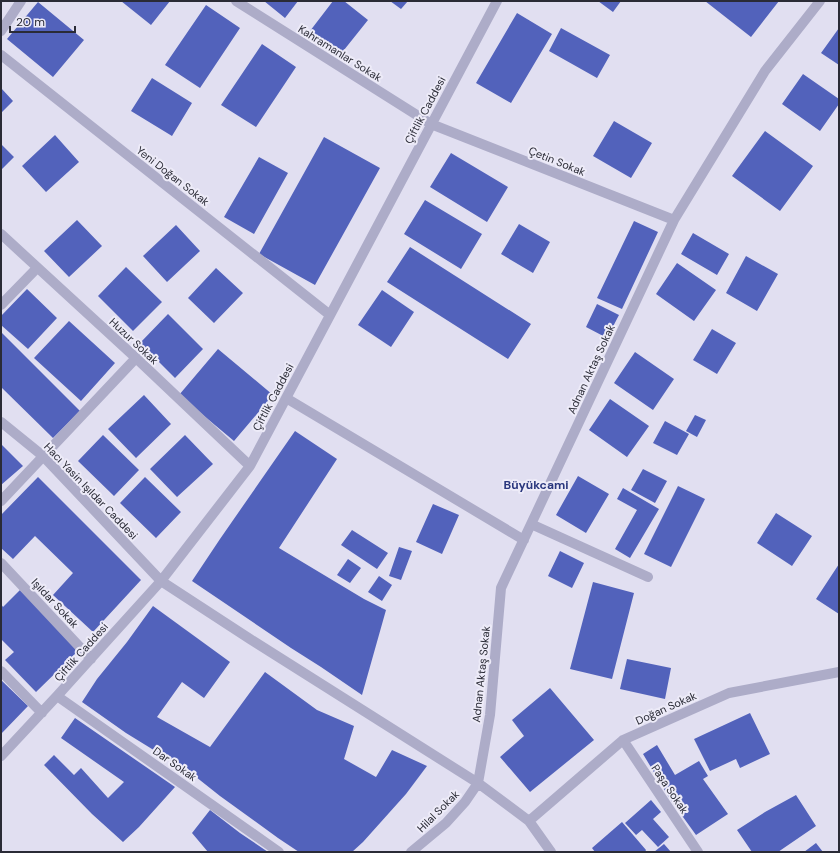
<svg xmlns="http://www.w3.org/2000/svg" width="840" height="853" font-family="'DM Sans',sans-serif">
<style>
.building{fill:#5262bb}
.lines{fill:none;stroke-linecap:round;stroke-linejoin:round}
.minor{stroke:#adacc8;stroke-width:10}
.labels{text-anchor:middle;stroke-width:4;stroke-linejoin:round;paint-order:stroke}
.street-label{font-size:11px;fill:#2a2b36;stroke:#edebf8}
.neighbourhood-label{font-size:12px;font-weight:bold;fill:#2a377e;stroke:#edebf8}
</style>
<rect width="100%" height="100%" fill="#e1dff1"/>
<path class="building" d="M121,1h49l-19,24z
M264,1h34l-13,17z
M333,1h11l24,19 -28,35 -30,-24z
M390,1h18l-7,8z
M598,1h23l-8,11z
M705,1h74l-28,36z
M38,2l46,38 -31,37 -46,-38z
M206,5l34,23 -40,60 -35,-23z
M517,13l35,21 -41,69 -35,-20z
M561,28l49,27 -13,23 -48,-27z
M839,28v37l-18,-12z
M262,44l34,23 -40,60 -35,-22z
M803,74l36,25v5l-19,27 -38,-27z
M152,78l40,25 -20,33 -41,-25z
M1,88l12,13 -12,12z
M614,121l38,22 -21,35 -38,-22z
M765,131l48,35 -33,45 -48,-35z
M55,135l24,27 -33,30 -24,-26z
M324,137l56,31 -65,117 -56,-31z
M1,144l13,13 -13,13z
M451,153l57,34 -21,35 -57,-35z
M259,157l29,16 -34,61 -30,-17z
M425,200l57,34 -21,35 -57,-35z
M77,220l25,26 -33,31 -25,-26z
M634,221l24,11 -36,77 -25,-11z
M519,224l31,18 -17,31 -32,-19z
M176,225l24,26 -33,31 -24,-26z
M693,233l36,21 -12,21 -36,-21z
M410,247l121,77 -23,35 -121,-77z
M746,256l32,18 -21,37 -31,-18z
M677,263l39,27 -22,31 -38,-27z
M126,267l36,35 -29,29 -35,-35z
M216,268l27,25 -29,30 -26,-25z
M27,289l30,29 -29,31 -27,-24v-9z
M382,290l32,22 -23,35 -33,-22z
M597,304l22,11 -12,23 -21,-11z
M168,314l35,35 -28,29 -35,-35z
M69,321l46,42 -34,38 -47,-43z
M712,329l24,14 -19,31 -24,-14z
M1,332l79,79 -27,27 -52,-51z
M218,349l55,46 -39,46 -55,-46z
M635,352l39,27 -21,31 -39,-27z
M144,395l27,29 -35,34 -28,-29z
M610,399l39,27 -22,31 -38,-27z
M695,415l11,5 -9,17 -11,-6z
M665,421l24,13 -12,21 -24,-12z
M295,431l42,28 -58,89 85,51 22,11 -24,85 -41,-28 -30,-19 -99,-67 28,-42z
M103,435l36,35 -25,26 -36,-35z
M185,435l28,29 -36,33 -27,-28z
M1,444l22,22 -22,19z
M643,469l24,12 -12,22 -24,-13z
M578,476l31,18 -23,39 -30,-18z
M38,477l103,103 -48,52 -40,-37 20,-22 -38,-37 -22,23 -12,-11v-33z
M145,477l36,35 -25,26 -36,-35z
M678,486l27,13 -34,68 -27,-13z
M623,488l36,21 -29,49 -15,-9 22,-39 -20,-11z
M433,504l26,11 -17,39 -26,-12z
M776,513l36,23 -20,30 -35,-23z
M352,530l36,23 -11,16 -36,-24z
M399,547l13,4 -11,29 -12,-4z
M560,551l24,12 -12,25 -24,-12z
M348,559l13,9 -11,15 -13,-8z
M839,564v50l-23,-15z
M379,576l13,9 -10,16 -14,-9z
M593,582l41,11 -22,86 -42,-10z
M20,590l59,60 -43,42 -31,-32 9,-8 -13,-13v-35l2,3z
M153,606l77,56 -26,36 -22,-16 -25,35 53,30 55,-75 52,38 37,16 -10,33 32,18 16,-27 35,16 -21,28 -43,48 -11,10h-53l-21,-14 -58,-42 -29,-23 -65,-40 -44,-31 15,-23 30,-37z
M627,659l44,9 -6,31 -45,-10z
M1,680l27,26 -27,28z
M550,688l44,52 -64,52 -30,-35 24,-21 -12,-16z
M750,713l20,41 -30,14 -4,-9 -26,12 -16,-32z
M75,718l100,69 -36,40 -16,15 -31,-28 -48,-49 10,-10 20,20 7,-7 27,30 16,-16 -63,-44z
M657,745l18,30 24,-14 9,15 -5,3 25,35 -32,21 -26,-36 -27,-45z
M796,795l20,31 -38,26h-26l-15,-22 28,-18z
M651,800l10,12 -8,7 16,18 -11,10 -16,-17 -6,5 -11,-12z
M210,810l30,23 28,19h-60l-16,-19z
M622,822l24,28 -1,2h-50l-3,-4z
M816,843l7,9h-19z
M664,844l7,8h-17z"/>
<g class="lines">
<path class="minor" d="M236,1l195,123 243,96
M1,31l20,-30
M1,55l329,260
M1,234l135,124 114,108
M1,305l36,-37
M286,398l238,142
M1,422l42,34 118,125 89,58 228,144 51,38 22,31
M1,501l135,-143
M531,524l117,53
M1,563l90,96
M1,671l41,42
M57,696l222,156
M623,740l75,112
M1,756l56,-60 104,-115 89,-115 247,-465
M529,821l94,-81 106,-47 110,-21
M411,852l35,-29 19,-21 13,-19 12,-68 11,-127 173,-368 91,-149 55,-70"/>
</g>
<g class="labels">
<g class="street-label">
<text transform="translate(340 53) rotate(32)" y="4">Kahramanlar Sokak</text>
<text transform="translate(425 110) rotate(-62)" y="4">Çiftlik Caddesi</text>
<text transform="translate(557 161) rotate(22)" y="4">Çetin Sokak</text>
<text transform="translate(173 176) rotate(38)" y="4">Yeni Doğan Sokak</text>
<text transform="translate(134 341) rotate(43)" y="4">Huzur Sokak</text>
<text transform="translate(591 369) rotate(-65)" y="4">Adnan Aktaş Sokak</text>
<text transform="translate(273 397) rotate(-62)" y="4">Çiftlik Caddesi</text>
<text transform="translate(91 491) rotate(46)" y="4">Hacı Yasin Işıldar Caddesi</text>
<text transform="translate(55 603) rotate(47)" y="4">Işıldar Sokak</text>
<text transform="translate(81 652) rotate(-48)" y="4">Çiftlik Caddesi</text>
<text transform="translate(481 674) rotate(-84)" y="4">Adnan Aktaş Sokak</text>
<text transform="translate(666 708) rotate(-24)" y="4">Doğan Sokak</text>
<text transform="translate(175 764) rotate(35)" y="4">Dar Sokak</text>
<text transform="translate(670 789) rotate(56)" y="4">Paşa Sokak</text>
<text transform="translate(438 811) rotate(-45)" y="4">Hilal Sokak</text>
</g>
<g class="neighbourhood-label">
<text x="536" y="489">Büyükcami</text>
</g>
</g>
<rect width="840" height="853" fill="none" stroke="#2a2b36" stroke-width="4"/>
<path d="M10 26v6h65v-6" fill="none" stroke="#2a2b36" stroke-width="2"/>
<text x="16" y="26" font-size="12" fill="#2a2b36" stroke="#edebf8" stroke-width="3" paint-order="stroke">20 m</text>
</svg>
